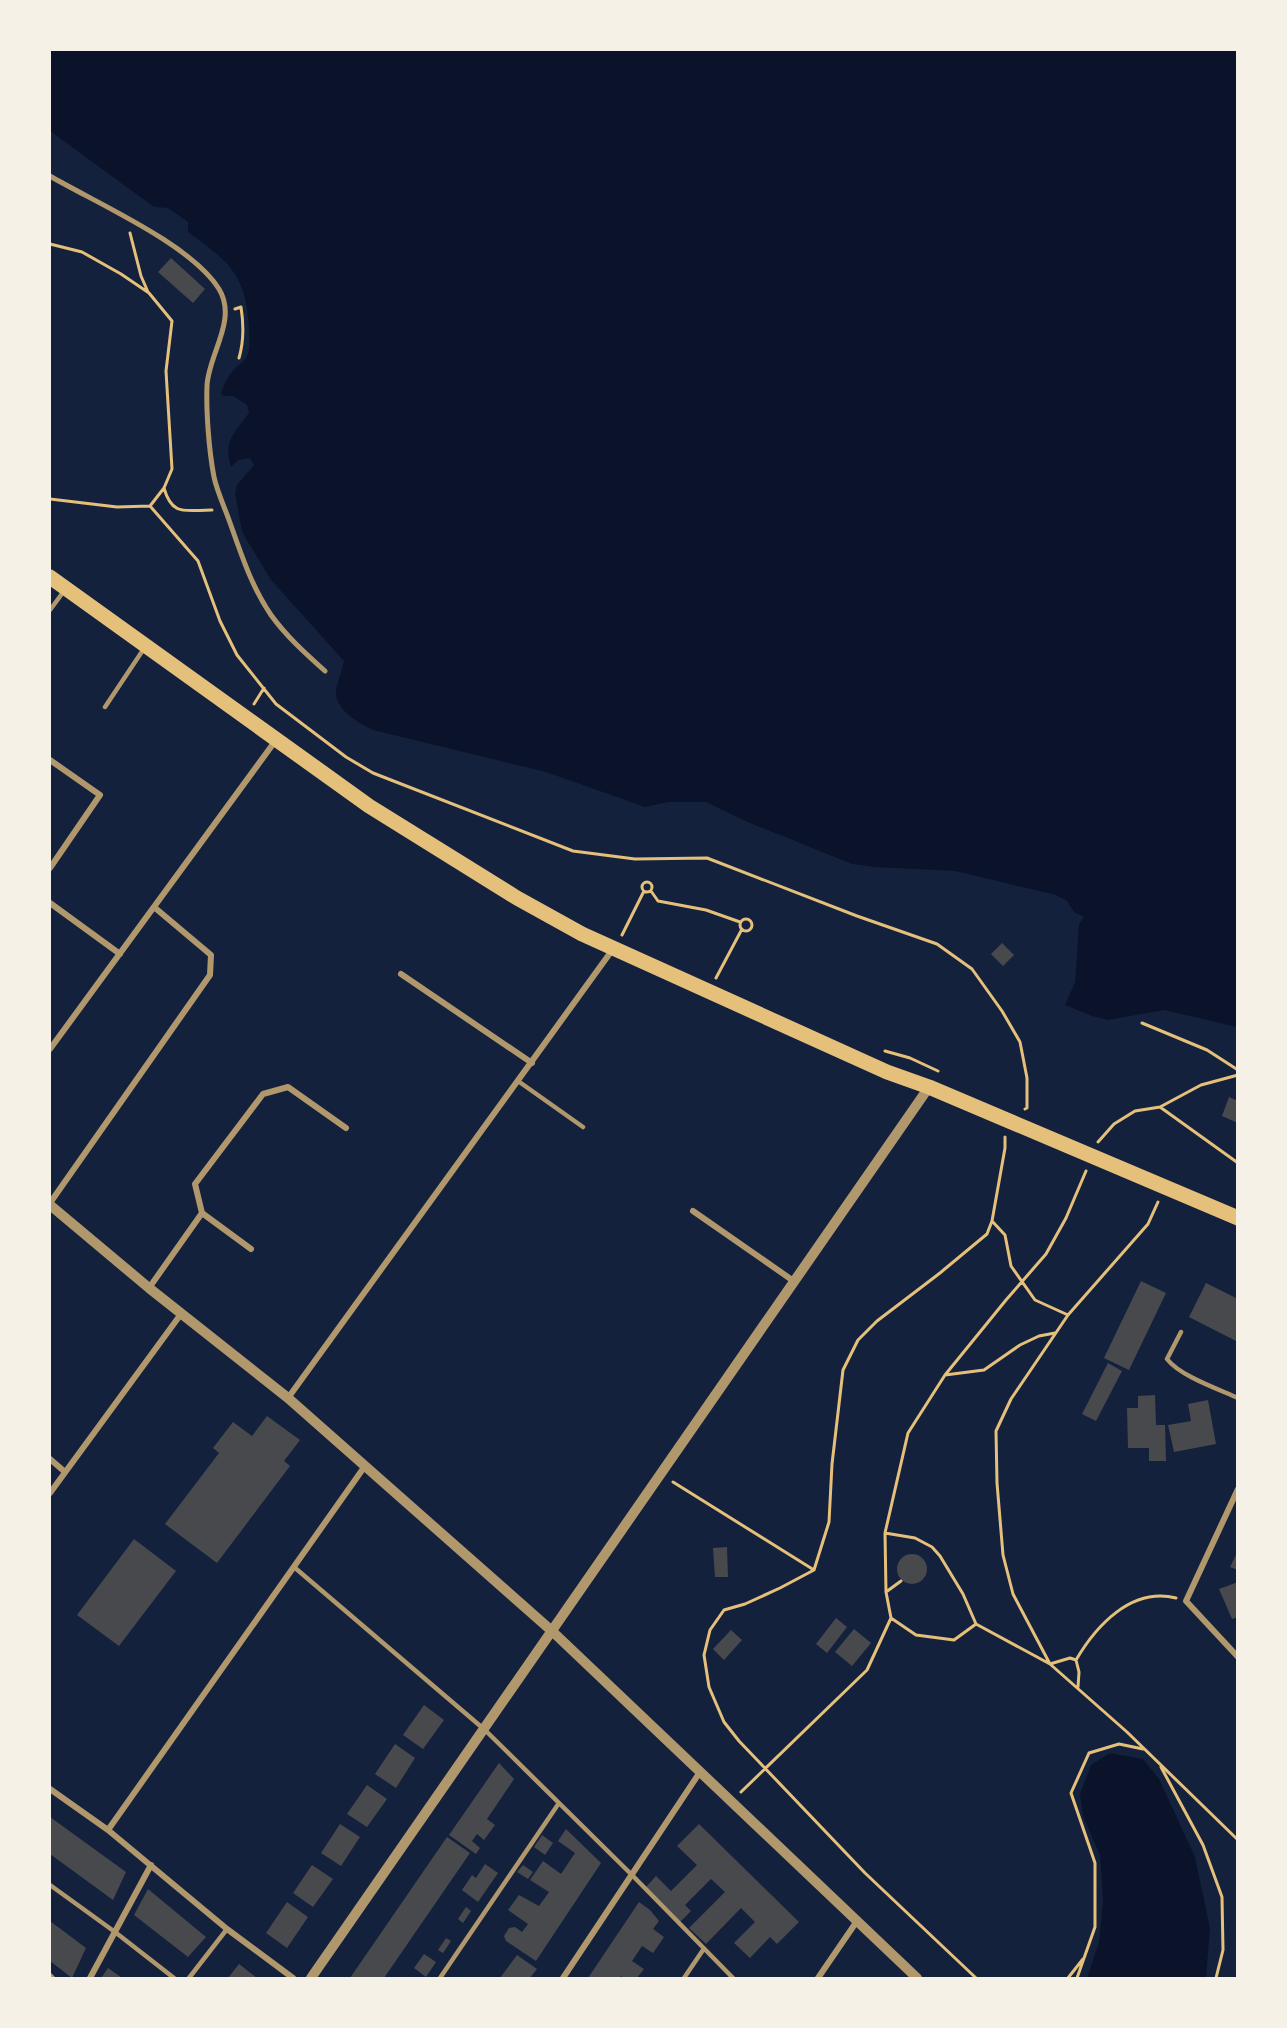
<svg xmlns="http://www.w3.org/2000/svg" width="1287" height="2028" font-family="Montserrat,sans-serif">
<style>
.water{fill:#0b132b}
.building{fill:#48494c}
.lines{fill:none;stroke-linecap:round;stroke-linejoin:round}
.path{stroke:#e5c07b;stroke-width:3}
.service{stroke:#b1986c;stroke-width:4.5}
.pedestrian{stroke:#b1986c;stroke-width:5}
.minor{stroke:#b1986c;stroke-width:6}
.tertiary{stroke:#b1986c;stroke-width:10}
.primary{stroke:#e5c07b;stroke-width:15}
</style>
<rect width="100%" height="100%" fill="#14213d"/>
<path class="water" d="M50,50h1187v977l-73,-17 -56,10 -16,-4 -27,-11 10,-23 4,-58 5,-7 -10,-5 -7,-11 -11,-6 -101,-24 -80,-4 -23,-3 -107,-43 -39,-19h-38l-23,5 -99,-35 -173,-42c-15,-7 -39,-21 -37,-40 2,-10 6,-19 8,-29l-73,-81 -29,-48 -7,-39 2,-8 17,-20 -4,-7 -12,2 -7,7c-8,-26 3,-34 18,-54l-2,-8 -14,-9h-10l-2,-3c3,-9 7,-17 13,-24 4,-4 11,-8 13,-13 4,-8 2,-19 2,-28 -3,-54 -20,-66 -61,-96v-10l-20,-14 -14,-1 -104,-76z
M1110,1753l33,6 16,20 36,78 15,71 -4,50h-119l12,-36 4,-41 -3,-46 -17,-39 -3,-22 11,-29z"/>
<path class="building" d="M171,258l34,31 -12,14 -35,-31z
M1002,943l12,12 -11,11 -12,-12z
M1229,1097l9,4v22l-16,-7z
M1141,1281l25,12 -37,77 -25,-12z
M1206,1283l32,16v43l-49,-25z
M1108,1363l14,8 -26,50 -14,-7z
M1155,1395l1,30h9l1,36h-17v-13h-21l-1,-40h11v-12z
M1208,1400l8,44 -42,8 -6,-27 23,-4 -3,-17z
M267,1416l33,24 -16,21 6,5 -73,97 -52,-39 54,-71 -6,-5 20,-26 19,14z
M134,1539l42,32 -57,75 -42,-31z
M727,1547l1,30h-13l-2,-29z
M1238,1551v19l-8,-3z
M897 1569a15 15 0 1 1 30 0a15 15 0 1 1-30 0Z
M1238,1582v35l-6,2 -13,-30z
M836,1618l11,9 -20,26 -11,-9z
M854,1629l17,14 -19,23 -17,-14z
M731,1630l11,10 -18,20 -11,-11z
M424,1705l20,15 -21,29 -20,-14z
M395,1744l20,14 -19,30 -21,-14z
M499,1763l15,16 -27,40 8,6 -11,15 -7,-6 -5,7 8,7 -4,6 -27,-19z
M367,1785l20,14 -20,28 -20,-13z
M50,1817l76,55 -13,28 -63,-46z
M340,1824l20,13 -19,29 -20,-13z
M699,1824l100,98 -22,22 -7,-7 -20,21 -16,-15 21,-21 -14,-14 -35,36 -17,-16 36,-36 -14,-13 -26,26 6,6 -11,11 -35,-34 11,-12 15,15 26,-26 -20,-19z
M566,1829l35,34 -65,98 -30,-20 -2,-5 5,-8 6,-1 7,5 6,-8 -20,-14 11,-15 20,11 10,-14 -19,-12 13,-19 18,13 14,-21 -17,-12z
M542,1835l11,8 -8,12 -11,-8z
M447,1837l23,16 -86,125h-34z
M485,1864l13,9 -20,29 -16,-12 10,-15 4,3z
M312,1865l21,14 -20,28 -20,-14z
M523,1865l10,7 -5,7 -11,-7z
M148,1889l58,48 -18,20 -54,-42z
M287,1902l21,15 -21,31 -21,-15z
M639,1902l11,8 9,11 -6,8 11,8 -11,16 -11,-7 -10,15 12,8 -7,9h-13l-3,-2 -1,2h-32z
M466,1907l5,4 -8,12 -5,-4z
M50,1921l36,27 -14,30 -22,-17z
M446,1938l5,3 -8,12 -5,-3z
M424,1954l12,8 -10,15 -12,-9z
M517,1955l20,14 -7,9h-30z
M239,1964l18,14h-29z
M108,1968l14,10h-21z"/>
<g class="lines">
<path class="path" d="M130,233l11,43 7,16
M50,244l32,8 39,22 28,19 23,28 -6,50 6,98 -8,19 -14,18
M235,309l6,-2c3,19 3,34 -2,51
M164,488c8,29 22,22 48,22
M50,499l67,8 33,-1
M150,506l48,55 22,60 17,34 39,49 70,53 27,16 200,78 62,8 72,-1 150,58 80,28 35,25 30,42 18,31 7,36v30l-2,1
M254,704l10,-16
M642 887a5 5 0 1 1 10 0a5 5 0 1 1-10 0Z
M651,891l7,10 48,9 34,12
M740 925a6 6 0 1 1 12 0a6 6 0 1 1-12 0Z
M622,935l22,-44
M716,978l26,-49
M1142,1023l65,27 31,20
M885,1051l25,7 28,13
M1160,1107l78,56
M1098,1142l16,-18 21,-13 25,-4 41,-22 37,-10
M1158,1202l-10,22 -80,91 -57,84 -15,32 1,52 6,72 10,39 37,70 77,68 111,108
M992,1221l13,14 6,31 24,34 33,15
M945,1375l39,-5 36,-25 19,-9 16,-3
M673,1482l141,88
M885,1533l30,5 17,9 8,9 23,38 13,30 74,40 20,-6 6,2 3,12 -1,15
M886,1592l15,-11
M891,1618l25,17 38,5 22,-16
M1076,1660c20,-34 55,-73 100,-62
M1161,1767l42,78 19,52 1,53 -7,28
M741,1792l126,-122 24,-52 -5,-26 -1,-59 23,-100 37,-58 61,-75 40,-46 20,-36 20,-47
M976,1978l-111,-105 -126,-132 -15,-19 -15,-35 -5,-32 6,-25 14,-20 21,-6 35,-16 34,-18 15,-48 3,-58 11,-94 15,-30 19,-19 63,-48 47,-39 5,-13 13,-73v-11
M1068,1978l15,-19
M1077,1978l18,-51v-64l-24,-70 18,-40 30,-9 24,5"/>
<path class="service" d="M50,610l14,-19
M105,707l40,-60
M518,1081l65,46
M1181,1332l-14,27c13,17 51,30 71,39
M294,1567l191,163 147,145 101,103
M50,1885l65,47 59,46
M189,1978l38,-49
M440,1978l119,-175
M684,1978l19,-28"/>
<path class="pedestrian" d="M50,176c46,27 141,68 169,113 19,31 -11,66 -12,97 -1,26 2,65 7,91 3,14 10,29 15,43 12,33 22,66 42,95 15,21 35,39 54,56"/>
<path class="minor" d="M50,760l50,35 -50,73
M50,903l70,51
M401,974l131,89
M50,1049l226,-309
M50,1203l160,-228 1,-20 -57,-48
M693,1211l102,71
M202,1213l49,36
M149,1288l53,-75 -7,-29 68,-90 25,-7 58,41
M288,1398l325,-449
M50,1459l15,13
M1238,1489l-52,112 52,56
M50,1493l131,-179
M50,1789l58,41 119,99 66,49
M108,1830l257,-364
M50,1976l2,2
M90,1978l61,-113
M563,1978l137,-206
M818,1978l39,-57"/>
<path class="tertiary" d="M50,1205l99,83 139,110 265,234 364,346
M311,1978l618,-891"/>
<path class="primary" d="M50,577l319,229 148,92 65,36 305,138 42,15 309,131"/>
</g>
<rect width="1287" height="2028" fill="none" stroke="#f6f1e7" stroke-width="102"/>
</svg>
